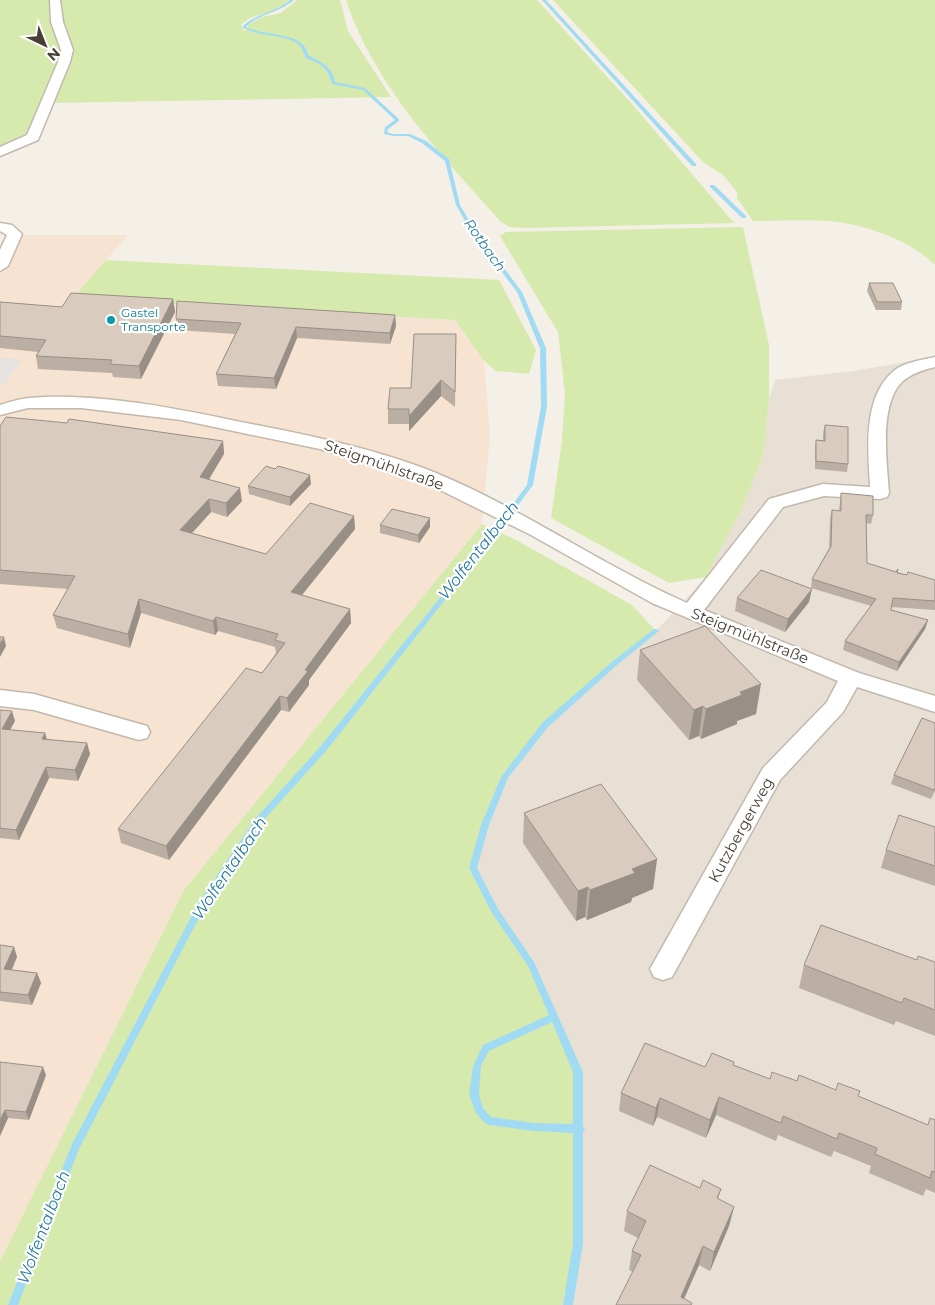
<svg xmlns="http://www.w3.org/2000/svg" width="935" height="1305" font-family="Montserrat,sans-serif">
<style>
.residential{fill:#e8e0d5}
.commercial{fill:#f7e3d2}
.green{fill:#d6eaae}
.parking{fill:#e5e2df}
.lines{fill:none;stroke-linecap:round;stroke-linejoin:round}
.stream{fill:#a1dbf3;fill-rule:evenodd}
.street-casing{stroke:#c3b8ac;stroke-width:3}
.street{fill:#fff;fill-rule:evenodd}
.wall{fill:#bbafa4}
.shaded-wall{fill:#988f86}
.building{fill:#d9ccbf;stroke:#988f86}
.culture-dot{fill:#0f9aa8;stroke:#fff;stroke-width:2}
.labels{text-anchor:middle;stroke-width:4.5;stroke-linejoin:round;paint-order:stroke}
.far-culture-label{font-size:12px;fill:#0d838f;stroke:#fff;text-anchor:start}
.far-water-label{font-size:14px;font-style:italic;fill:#267a9f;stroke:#fff}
.street-label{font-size:15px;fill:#483f36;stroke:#fff}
.water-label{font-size:16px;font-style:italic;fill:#267a9f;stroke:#fff}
</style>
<rect width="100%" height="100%" fill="#f4efe7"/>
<path class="residential" d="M935,357v948h-373l16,-62 -105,-375 12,-43 20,-48 40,-52 70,-62 41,-32 50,-54 36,-69 21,-52 6,-57 6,-19 78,-9z"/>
<path class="commercial" d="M18,235h110l-55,63 382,22 29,41 6,75 -8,88 -298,366 -184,371v-995z"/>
<path class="green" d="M0,0h51l12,51 -33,86 -30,13z
M58,0h231c-13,16 -33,10 -48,25l3,6 4,-2v-4l14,-8 19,-4 16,-13h43l8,31 43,66 -340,6 16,-34z
M346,0h191l94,103 103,120 -209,5 -15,-1 -9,-5c-58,-65 -128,-138 -155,-222z
M553,0h382v265c-22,-23 -66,-39 -97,-43 -28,-3 -58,-1 -85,-1l-16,-23v-6l-14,-17 -19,-12z
M743,227l26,118v54l-6,57 -21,52 -36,69 -37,6 -118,-65 11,-77 3,-47 -7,-62 -58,-96 6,-4z
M106,260l393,20 37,70 -7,24 -33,-3 -12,-10 -29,-41 -382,-22z
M482,524l34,16 116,65 24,26 -41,32 -70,62 -40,52 -20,48 -12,43 22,43 36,53 47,108v171l-16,62h-562v-44l184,-371z"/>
<path class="parking" d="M0,358l22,1 -18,26 -4,-1z"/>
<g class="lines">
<path class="stream" d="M290,0h4c-14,13 -35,13 -48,27 17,9 51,5 60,22 1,2 2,5 3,7 13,6 24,11 26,26l30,6 34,31v2l-11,8 -1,3 6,2h17l16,7 23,18 11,46 13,22 49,65 24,56 1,58 -14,79 -44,59 -163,207 -64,71 -57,84 -126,243 -61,156h-10l64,-161 127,-242 57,-84 64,-71 165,-205 42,-57 14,-79 -1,-58 -23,-56 -48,-64 -13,-23 -11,-44 -23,-18 -14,-7h-15l-9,-2 1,-7 10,-7 -32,-30 -31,-6c-5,-18 -10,-19 -26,-26 -2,-4 -3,-8 -5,-11 -11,-14 -43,-9 -59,-20 13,-14 34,-14 48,-27z
M542,0h4l150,164v2h-4z
M710,185h4l32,31v2h-4l-32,-31z
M654,629h2l3,2 -42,34 -69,62 -40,51 -19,47 -12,43 21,41 36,53 49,110v54l2,3 -2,3v111l-10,62h-10l10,-62v-110l-39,-2 -45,-6 -3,-1 -10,-11 -7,-18 4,-29 10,-21 66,-30 -21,-49 -36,-53 -23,-45 12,-43 20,-48 41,-54 71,-62zM552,1022l21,50v52l-39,-1 -43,-6 -8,-9 -4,-13 2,-29 8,-15z"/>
<defs>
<path id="street" d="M50,0h10l3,22 10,28 -3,12 -32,78 -38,16v-9l27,-12 31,-73 3,-12 -10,-28z
M0,223l12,2 10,9 -14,32 -8,5v-21l7,-15 -7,-4z
M935,357v10c-13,3 -25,7 -34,16 -22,23 -14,81 -12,110l-2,4 -7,2 -56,-3 -41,11 -79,103 155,63 76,23v16l-78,-25 -14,25 -63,68 -108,197 -9,3 -9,-3 -4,-8 113,-201 64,-66 11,-21 -186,-78 -121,-68 -109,-54 -102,-32 -139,-29 -100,-12h-53l-28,7v-10c9,-3 20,-6 29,-7 69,-6 150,11 217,25 62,12 131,26 190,50 87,36 165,92 251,130l82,-104 54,-15 47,3c-2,-37 -8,-91 25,-117 10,-8 27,-10 40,-13z
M0,690l34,4 113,32 3,6 -3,6 -8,2 -105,-30 -34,-4z"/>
</defs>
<use href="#street" class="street-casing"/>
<use href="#street" class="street"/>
</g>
<path class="wall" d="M869,283l33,19 -1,8h-25l-9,-19z
M173,299l2,13 -34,67 -28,-2 -1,-4 -74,-4 -2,-13 2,-4 -38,-4v-46l62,5z
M395,315l1,11 -6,18 -93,-6 -21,51 -58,-3 -2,-12 19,-40 -57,-4 -2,-11z
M456,334l-1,73 -14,-11 -32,35v-7h-21v-15l23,-21z
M825,425l23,39 -1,8 -32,-3v-21l1,-8h7v-7z
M0,426l223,15 1,13 -16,26 34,21 -15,16 -16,-5 -19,21 74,21 88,-38 1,13 -53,66 48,14 1,14 -42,57v5l-20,27 -8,-2 -112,150 -48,-17 -3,-14 144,-156 14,-20 -1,-6 -57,-16 -3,4 -74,-22 -11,35 -73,-20 -4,-13 15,-26 -68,-5z
M311,484l-21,22 -41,-12 -1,-8z
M841,493l32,22 -2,9 -5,-1 1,40 40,12 28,5v30l-44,-3v3l37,10 -3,9 -28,42 -54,-21 2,-9 26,-35 -60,-18 1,-9 17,-30 1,-30 2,-9 7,1z
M430,518v9l-11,16 -39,-10v-8z
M737,598l72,4 -24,30 -50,-21z
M640,650l116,64 -19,7v3l-36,15 -2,-3 -10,4 -52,-60z
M0,710l15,11 -5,9 35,3 2,7 40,3 3,11 -12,27 -29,-3 -30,62 -19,-2z
M935,723v68l-4,8 -40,-15 3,-9z
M524,813l133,46 -4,30 -21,9 -1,4 -44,18 -2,-3 -9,4 -53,-78z
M935,827v59l-54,-18 5,-18z
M0,945l14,2 3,10 -5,13 25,3 4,10 -9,22 -32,-4z
M917,960l18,2v74l-39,-15 -2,4 -95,-37 5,-23z
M0,1062l46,13 -17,45 -21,-2 -8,18z
M733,1065l37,14 27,2 39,9 22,6 70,29 2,-7 5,2v73l-9,-4 -3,7 -54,-23 2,-7 -37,-15 -3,6 -53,-22 -2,6 -60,-26 -10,23 -49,-21 -4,9 -34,-15 2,-18 84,-26z
M700,1188l21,1 -3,10 16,8 -5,19 -19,45 -11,-6 -15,34 8,4 -1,2h-75l17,-33 -4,-2 3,-19 6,-13 -14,-7 3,-20z"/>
<path class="shaded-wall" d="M173,299l2,13 -34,67 -2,-13z
M395,315l1,11 -6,18v-11z
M296,327l1,11 -21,51 -2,-11z
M441,380v16l-32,35v-15z
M223,441l1,13 -22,37 -2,-14z
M310,475l1,9 -21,22v-9z
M240,488l2,13 -15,16 -1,-14z
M209,499l2,13 -28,31 -3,-13z
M354,516l1,13 -62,77 -2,-14z
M430,518v9l-11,16 -1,-8z
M812,589l-3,13 -24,30 3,-13z
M139,599l2,14 -11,35 -2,-14z
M350,609l1,14 -42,57v5l-20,27 -2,-14 18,-28z
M216,617l2,14 -3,4 -2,-14z
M928,620l-3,9 -28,42 2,-9z
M4,637l2,9 -6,11v-13z
M761,684l-5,30 -19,7v3l-36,15 5,-30 34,-17z
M280,696l1,14 -112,150 -3,-14z
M703,706l-4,30 -10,4 5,-30z
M12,711l3,10 -10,18 -3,-10z
M45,733l3,10 -6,-4z
M87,743l3,11 -12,27 -3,-11z
M46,767l3,11 -30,62 -3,-10z
M657,859l-4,30 -21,9 -1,4 -44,18 3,-30 42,-21z
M588,887l-3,30 -9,4 2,-30z
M14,947l3,10 -10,22 -3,-10z
M37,973l4,10 -9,22 -4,-10z
M43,1067l3,8 -17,45 -3,-8z
M719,1097l-3,18 -10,23 4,-18z
M660,1098l-3,19 -4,9 3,-18z
M5,1110l3,8 -8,18v-16z
M734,1207l-5,19 -19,45 4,-19z
M703,1246l-4,19 -18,40v-8z"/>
<path class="building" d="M869,283h24l9,19h-25z
M71,293l102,6 -34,67 -29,-2 2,-4 -76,-4 10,-16 -46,-4v-34l62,5z
M177,301l218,14 -5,18 -94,-6 -22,51 -58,-4 25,-51 -65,-4z
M414,334h42l-1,58 -14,-12 -32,36v-7h-21l2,-21h21z
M6,417l61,6 2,-4 154,22 -23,36 40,11 -14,15 -17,-4 -29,31 86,24 44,-51 44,13 -63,76 59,17 -45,61 3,1 -21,27 -7,-2 -114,150 -48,-17 128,-161 16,5 23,-30 -10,-3 3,-6 -62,-17 -3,4 -74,-22 -11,35 -75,-19 22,-39 -75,-6v-144z
M825,425l23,2v37l-32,-3v-21l9,1z
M266,466l9,3 3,-3 32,9 -20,22 -42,-11z
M841,493l32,3v19h-7l1,48 29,9 2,-3 -1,4 10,2 1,-3 27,8v21l-42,-3 -2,12 37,10 -29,42 -54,-21 31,-42 -64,-20 19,-33 1,-36 9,1z
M392,509l38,9 -12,17 -38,-10z
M761,570l51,19 -24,30 -51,-21z
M705,626l56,58 -21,8 2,3 -36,14 -3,-3 -9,4 -54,-60z
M0,637h4l-4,7z
M0,710l12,1 -10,18 43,4 -3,6 45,4 -12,27 -29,-3 -30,63 -16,-2z
M922,718l13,5v65l-1,2 -40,-15z
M601,784l56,75 -25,10 3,4 -45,17 -2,-3 -10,4 -54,-78z
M899,815l36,12v39l-49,-16z
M821,925l96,35 1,-4 17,6v48l-31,-12 -2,5 -98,-38z
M0,945l14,2 -10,22 33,4 -9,22 -28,-3z
M645,1043l60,24 7,-14 22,9 -1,3 37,14 2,-7 25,9 2,-6 37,15 2,-7 22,8 -2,5 70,29 2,-7 5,2v52l-3,-1 -2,7 -55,-24 2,-6 -38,-15 -2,6 -54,-23 -2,7 -62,-26 -9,23 -50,-22 -4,10 -35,-15z
M0,1062l43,5 -17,45 -21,-2 -5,10z
M650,1165l50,23 3,-8 18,9 -4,9 17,9 -20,45 -11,-6 -22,51 11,6 -1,2h-75l25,-50 -9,-4 14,-30 -19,-10z"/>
<circle class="culture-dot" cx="111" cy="320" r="5"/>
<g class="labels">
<g class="far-culture-label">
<text x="121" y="317">Gastel<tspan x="121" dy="14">Transporte</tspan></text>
</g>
<g class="far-water-label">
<text transform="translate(485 245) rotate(55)" y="5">Rotbach</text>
</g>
<g class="street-label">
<text transform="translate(384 465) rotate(19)" y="5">Steigmühlstraße</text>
<text transform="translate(750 636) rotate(22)" y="5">Steigmühlstraße</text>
<text transform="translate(741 830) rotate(-61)" y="5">Kutzbergerweg</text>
</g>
<g class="water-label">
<text transform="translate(478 550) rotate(-52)" y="6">Wolfentalbach</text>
<text transform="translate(229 868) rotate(-56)" y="6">Wolfentalbach</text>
<text transform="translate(43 1227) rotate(-69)" y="6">Wolfentalbach</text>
</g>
</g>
<g transform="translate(45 45) rotate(137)" stroke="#ffffff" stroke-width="4" paint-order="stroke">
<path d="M0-4L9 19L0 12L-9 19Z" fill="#483f36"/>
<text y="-8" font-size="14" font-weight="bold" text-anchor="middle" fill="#483f36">N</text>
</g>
</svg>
